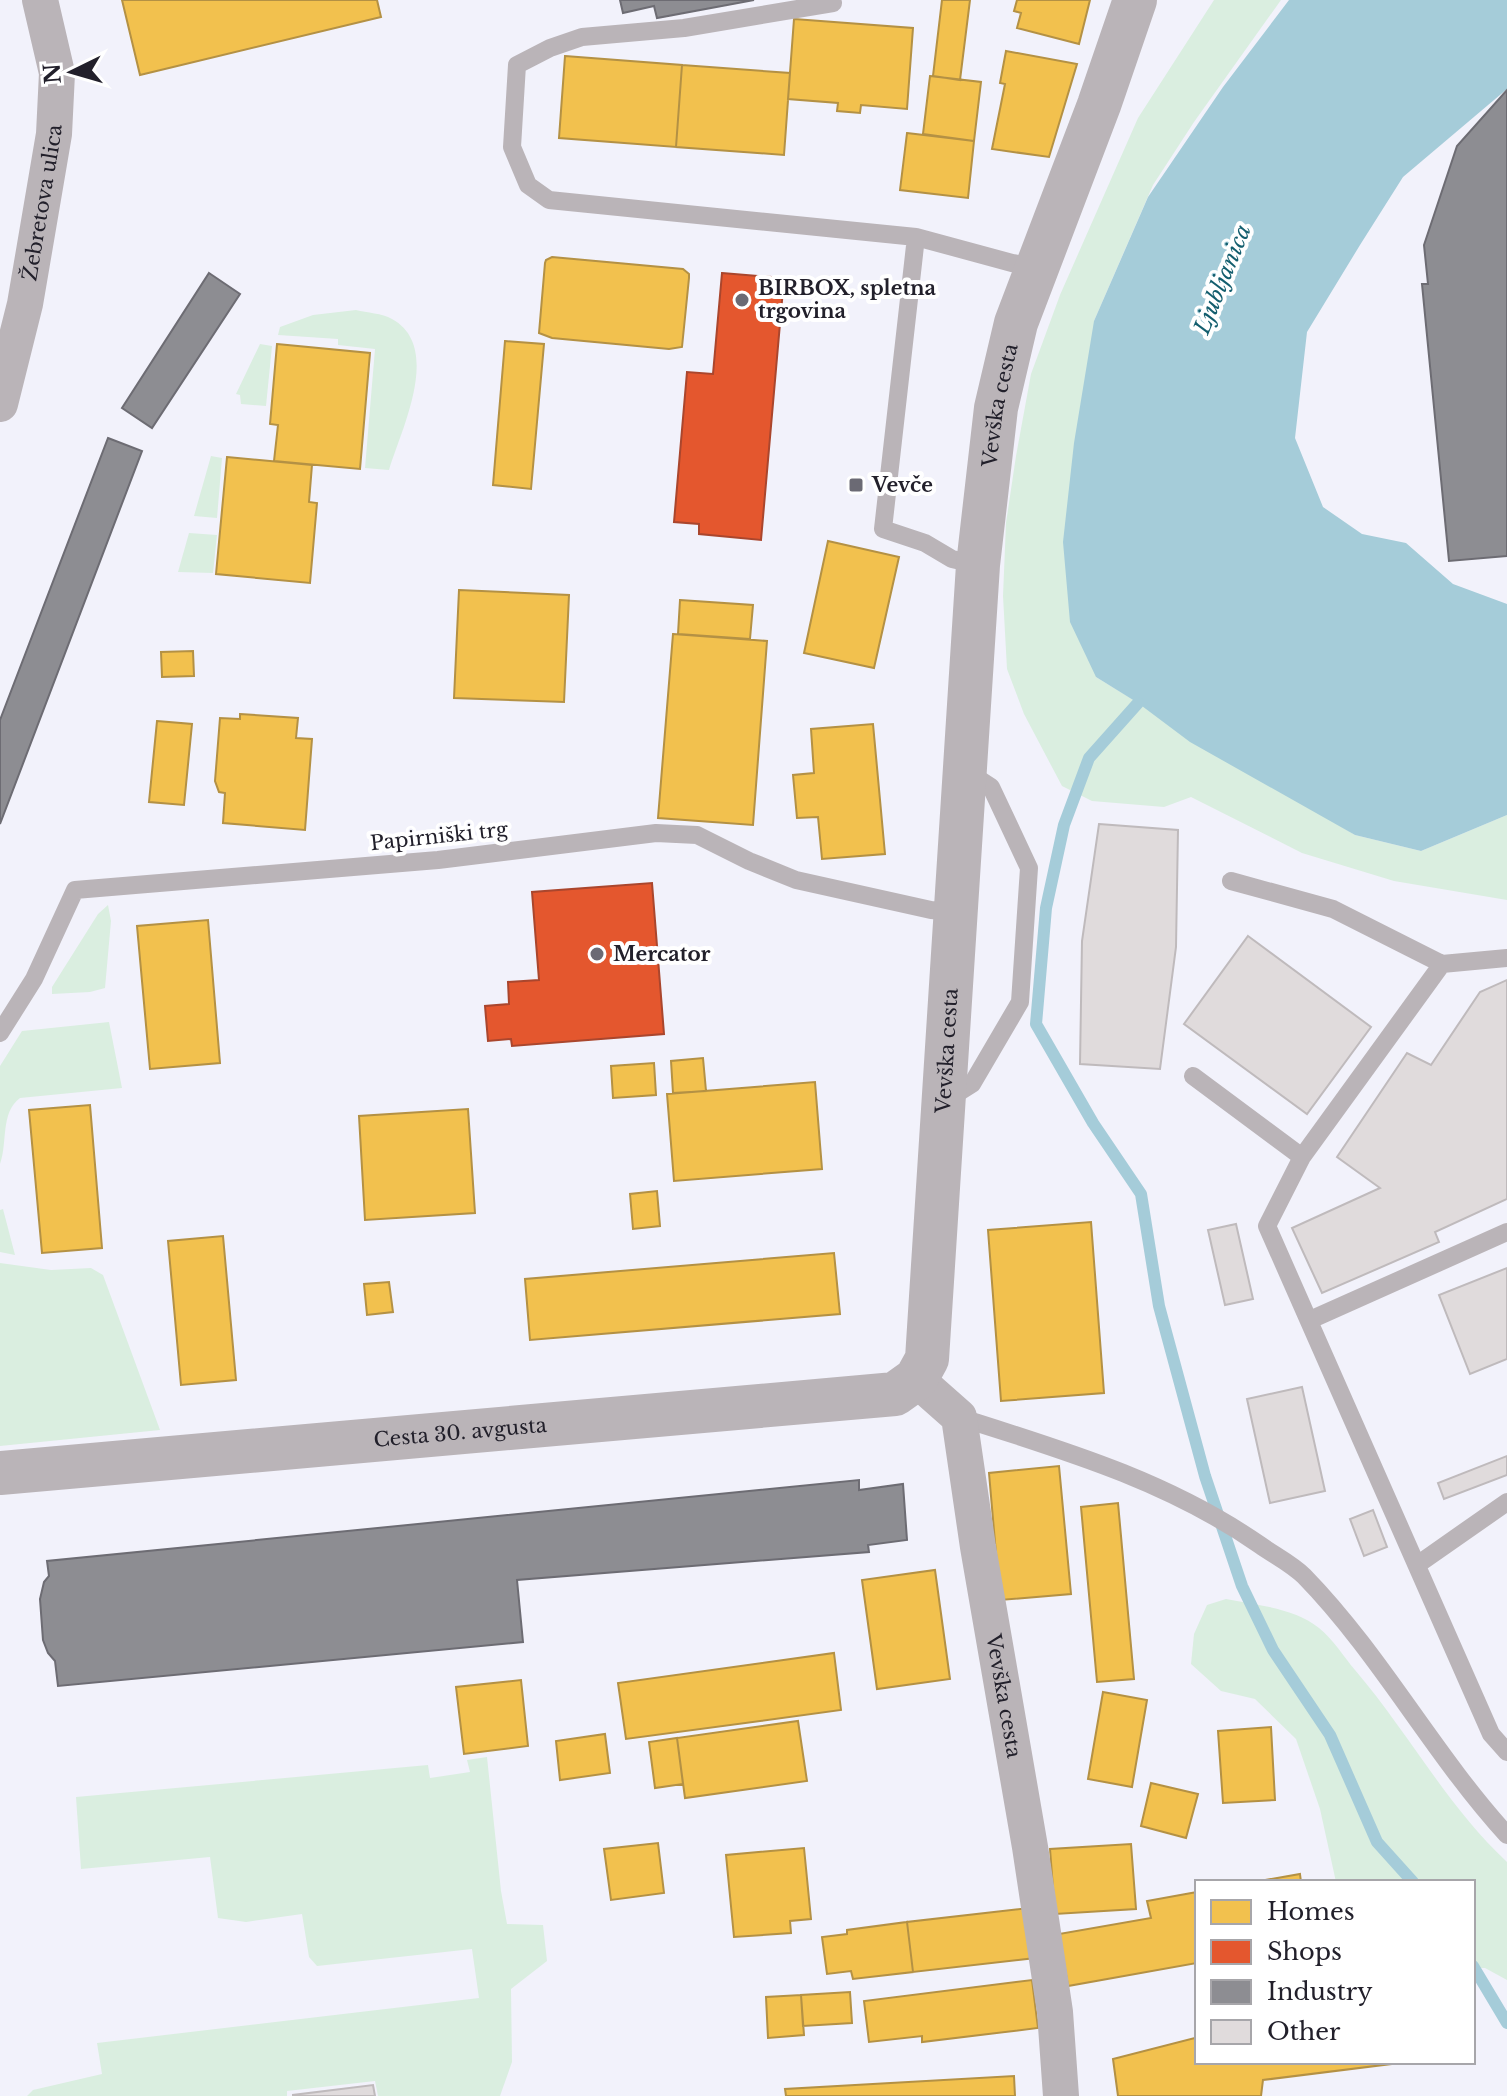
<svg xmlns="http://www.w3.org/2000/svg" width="1507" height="2096" font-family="'Libre Baskerville',serif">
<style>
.green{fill:#daeee0}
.water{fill:#a5ccd9}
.homes{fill:#f2c14e;stroke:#b49144;stroke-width:2}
.shops{fill:#e4572e;stroke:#aa462d;stroke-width:2}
.industry{fill:#8d8d92;stroke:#6d6c73;stroke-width:2}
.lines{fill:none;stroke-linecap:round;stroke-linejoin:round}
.stream{stroke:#a5ccd9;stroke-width:12}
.building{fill:#e0dbdc;stroke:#bfbabc;stroke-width:2}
.service{stroke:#bab4b8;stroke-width:18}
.minor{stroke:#bab4b8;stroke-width:36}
.tertiary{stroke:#bab4b8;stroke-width:44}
.poi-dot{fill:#6b6a74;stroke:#fff;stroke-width:3}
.labels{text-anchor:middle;stroke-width:8;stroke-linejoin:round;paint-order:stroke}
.street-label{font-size:20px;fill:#22202b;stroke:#fff}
.poi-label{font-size:20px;font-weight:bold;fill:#22202b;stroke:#fff;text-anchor:start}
.water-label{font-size:22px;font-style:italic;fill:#135e6e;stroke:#fff}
</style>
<rect width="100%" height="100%" fill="#f2f2fb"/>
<path class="green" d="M1214,0h67l-87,122 -41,63 -59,136 2,356 259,158 66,16 86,-36v85l-113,-19 -92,-28 -111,-56 -27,10 -72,-6 -30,-15 -38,-72 -17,-45 -4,-73 3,-73 10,-67 15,-82 29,-79 78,-177z
M356,310c11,3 26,3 36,9 51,28 9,111 -3,151l-24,-2 10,-119 -37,-4v-6l-60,-4 2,-8 33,-12z
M260,344l12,2 -6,60 -25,-2 -1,-9 -4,-1z
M211,456l11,2 -5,60 -23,-2z
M189,533l28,2 -4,38 -35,-1z
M108,905l3,16 -6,67 -15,4 -38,2v-7l46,-73z
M109,1022l13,66 -102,10c-20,15 -12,44 -20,66v-98l22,-35z
M3,1209l12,46 -15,-3v-42z
M0,1263l51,7 40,-2 12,7 57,155 -160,16z
M1226,1599c30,6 69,9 93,29 14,11 25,29 36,42 53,62 92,136 152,192v118l-22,-12h-12v-86h-137l-16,-73 -24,-70 -41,-40 -34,-8 -30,-27 3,-30 13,-29z
M487,1757l14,134 6,33 36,1 4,36 -36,28 1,73 -12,34h-122l-3,-15 -88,10v5h-260l6,-6 69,-16 -5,-31 382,-45 -7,-49 -155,17 -8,-9 -7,-43 -56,8 -28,-4 -8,-61 -129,12 -5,-72 352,-32 2,13 40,-6 -3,-12z"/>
<path class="water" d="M1289,0h218v89l-104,88 -43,68 -53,87 -12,106 28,69 39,27 44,9 47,41 54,20v211l-86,36 -66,-16 -165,-93 -52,-39 -42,-26 -26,-55 -7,-80 11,-99 20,-122 54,-124 75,-110z"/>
<path class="homes" d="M122,0h255l4,17 -241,58z
M942,0h28l-10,80 -27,-4z
M1017,0h73l-11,44 -62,-16 4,-15 -7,-2z
M794,19l119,9 -6,81 -46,-4 -1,8 -23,-2 1,-8 -50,-4z
M1006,51l71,13 -28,93 -57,-8 13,-65 -5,-1z
M565,56l117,9 -6,82 -117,-9z
M682,65l108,8 -6,82 -108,-8z
M930,76l51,6 -7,59 -51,-7z
M907,133l67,8 -6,57 -68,-8z
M552,257l131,12 6,5v4l-7,69 -13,2 -117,-11 -13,-5 6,-70 1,-3z
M505,341l39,3 -13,145 -38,-4z
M277,344l93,9 -10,116 -86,-8 4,-36 -8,-1z
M227,457l85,8 -3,37 8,1 -7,80 -94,-9z
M828,541l71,16 -25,111 -70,-15z
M459,590l110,5 -5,107 -110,-4z
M680,600l73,5 -3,34 -72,-5z
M673,634l94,7 -14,184 -95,-7z
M193,651l1,25 -32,1 -1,-25z
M240,714l58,4 -2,20 16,1 -7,91 -82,-7 2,-30 -6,-1 -4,-11 5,-63 20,1z
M157,721l35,3 -8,81 -35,-3z
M873,724l12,130 -63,5 -4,-42 -21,1 -4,-43 21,-2 -3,-44z
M208,920l12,143 -70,6 -13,-143z
M703,1058l3,33 -33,2 -2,-32z
M654,1063l2,32 -43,3 -2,-32z
M815,1082l7,87 -148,12 -7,-87z
M90,1105l12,143 -60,5 -13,-143z
M468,1109l7,104 -110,7 -6,-104z
M657,1191l3,35 -27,3 -3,-35z
M1091,1222l13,171 -103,8 -13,-171z
M223,1236l13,144 -55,5 -13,-144z
M834,1253l6,61 -310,26 -5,-61z
M389,1282l4,30 -26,3 -3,-31z
M1059,1466l12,128 -71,6 -11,-127z
M1118,1503l16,176 -37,3 -16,-175z
M935,1570l15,109 -73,10 -15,-109z
M834,1653l7,57 -215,29 -8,-56z
M521,1680l7,66 -64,8 -8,-67z
M1103,1692l44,8 -15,87 -44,-8z
M798,1721l9,60 -122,17 -8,-60z
M1271,1727l4,73 -52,3 -5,-72z
M605,1734l5,39 -50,7 -4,-39z
M677,1738l6,46 -28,4 -6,-46z
M1151,1783l47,11 -12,44 -45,-12z
M658,1843l6,50 -53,7 -7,-51z
M1131,1844l5,65 -81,5 -5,-65z
M804,1848l7,71 -21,2 1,12 -57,4 -8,-82z
M1300,1874l1,8h-47z
M1197,1892v71l-129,23 -9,-52 92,-16 -4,-17z
M1029,1908l6,50 -122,14 -6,-50z
M907,1922l6,50 -60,7 -2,-8 -24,3 -5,-37 25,-3v-4z
M1032,1980l6,48 -116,14v-6l-53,6 -5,-41z
M850,1992l2,31 -49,3 -2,-31z
M801,1995l3,40 -36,3 -2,-41z
M1197,2015v47h194v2l-128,16 -2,16h-143l-5,-37 82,-21z
M1014,2076l1,20h-229l-1,-7z"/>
<path class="shops" d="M722,273l62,5 -23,262 -62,-6v-10l-25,-2 13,-150 26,2z
M652,883l12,151 -152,12 -1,-7 -23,2 -3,-35 24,-2 -1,-22 31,-2 -7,-88z"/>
<path class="industry" d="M620,0h134l-97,18 -3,-12 -31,7z
M1507,90v466l-58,5 -27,-277h6l-4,-39 33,-99z
M209,273l31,21 -88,134 -30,-20z
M108,438l34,13 -142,373v-104z
M859,1480v10l44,-6 4,56 -39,5 1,7 -352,28 6,62 -465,44 -3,-25 -7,-8 -5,-13 -3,-41 4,-17 5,-6 -2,-15z"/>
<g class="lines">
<path class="stream" d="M1138,703l-49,55 -25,67 -18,83 -10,116 57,99 48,71 18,112 46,170 37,110 31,64 57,85 47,107 36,40
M1473,1966l34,57"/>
</g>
<path class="building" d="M1099,824l79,6 -2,117 -16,122 -80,-5 2,-123z
M1248,936l123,91 -64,87 -123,-90z
M1507,980v219l-72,33 4,10 -117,51 -30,-65 88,-40 -43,-31 70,-104 24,12 49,-73z
M1236,1224l17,75 -28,6 -17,-75z
M1507,1268v91l-37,15 -31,-79z
M1302,1387l23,104 -55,12 -23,-104z
M1507,1456v19l-63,24 -6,-16z
M1373,1510l14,37 -23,9 -14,-37z
M373,2085l2,11h-82v-1z"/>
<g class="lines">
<path class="service" d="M833,3l-149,25 -102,9 -32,11 -33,17 -5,82 16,38 21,15 367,37 96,26 25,4
M916,237l-33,292 42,14 27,16 26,6
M1231,881l102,28 109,55 65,-6
M0,1033l34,-54 41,-89 363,-30 218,-27 41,2 52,26 47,19 135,30 26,2
M1193,1076l109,81 -35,69 224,508 16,18
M945,1101l27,-17 48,-82 9,-134 -38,-81 -23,-15
M1302,1157l140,-193
M1310,1320l197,-88
M959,1417c104,33 209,64 301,128 14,10 32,19 44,31 77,79 129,178 203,259
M1417,1565l90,-63"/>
<g class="minor">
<path id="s1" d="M0,404l25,-100 29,-170 3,-61 -17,-73"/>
<path id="s2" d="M916,1379l43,38 19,130 52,300 25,165 6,84"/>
</g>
<path class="tertiary" id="s3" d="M0,1473l895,-79 21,-15 11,-20 51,-794 18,-157 20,-85 83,-218 36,-105"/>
</g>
<g class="poi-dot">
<circle cx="742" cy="300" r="8"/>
<rect x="848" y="477" width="16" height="16" rx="4"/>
<circle cx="597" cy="954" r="8"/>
</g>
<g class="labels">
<g class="street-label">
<text dy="7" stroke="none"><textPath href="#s1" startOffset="206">Žebretova ulica</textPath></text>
<text dy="7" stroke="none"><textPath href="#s3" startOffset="1904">Vevška cesta</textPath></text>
<text transform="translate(439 836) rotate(-6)" y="7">Papirniški trg</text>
<text dy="7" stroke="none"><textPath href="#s3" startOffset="1256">Vevška cesta</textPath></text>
<text dy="7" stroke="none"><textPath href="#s3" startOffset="462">Cesta 30. avgusta</textPath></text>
<text dy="7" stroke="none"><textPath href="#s2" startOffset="340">Vevška cesta</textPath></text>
</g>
<g class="poi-label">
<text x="758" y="295">BIRBOX, spletna<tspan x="758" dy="23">trgovina</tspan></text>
<text x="872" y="492">Vevče</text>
<text x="613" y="961">Mercator</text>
</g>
<g class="water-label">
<text transform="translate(1222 279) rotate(-68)" y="8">Ljubljanica</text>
</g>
</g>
<rect x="1195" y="1880" width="280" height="184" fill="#ffffff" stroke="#a7a6aa" stroke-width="2"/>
<rect x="1211" y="1900" width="40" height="24" fill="#f2c14e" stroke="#a7a6aa" stroke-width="2"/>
<text x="1267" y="1920" font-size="24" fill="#22202b">Homes</text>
<rect x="1211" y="1940" width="40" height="24" fill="#e4572e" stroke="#a7a6aa" stroke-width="2"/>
<text x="1267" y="1960" font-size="24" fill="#22202b">Shops</text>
<rect x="1211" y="1980" width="40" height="24" fill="#8d8d92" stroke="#a7a6aa" stroke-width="2"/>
<text x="1267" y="2000" font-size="24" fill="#22202b">Industry</text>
<rect x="1211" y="2020" width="40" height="24" fill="#e0dbdc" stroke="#a7a6aa" stroke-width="2"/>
<text x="1267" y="2040" font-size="24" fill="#22202b">Other</text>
<g transform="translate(72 72) rotate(265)" stroke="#ffffff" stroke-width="6" paint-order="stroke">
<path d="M0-6L14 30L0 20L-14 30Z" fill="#22202b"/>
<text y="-12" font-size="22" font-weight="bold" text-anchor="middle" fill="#22202b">N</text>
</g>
</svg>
